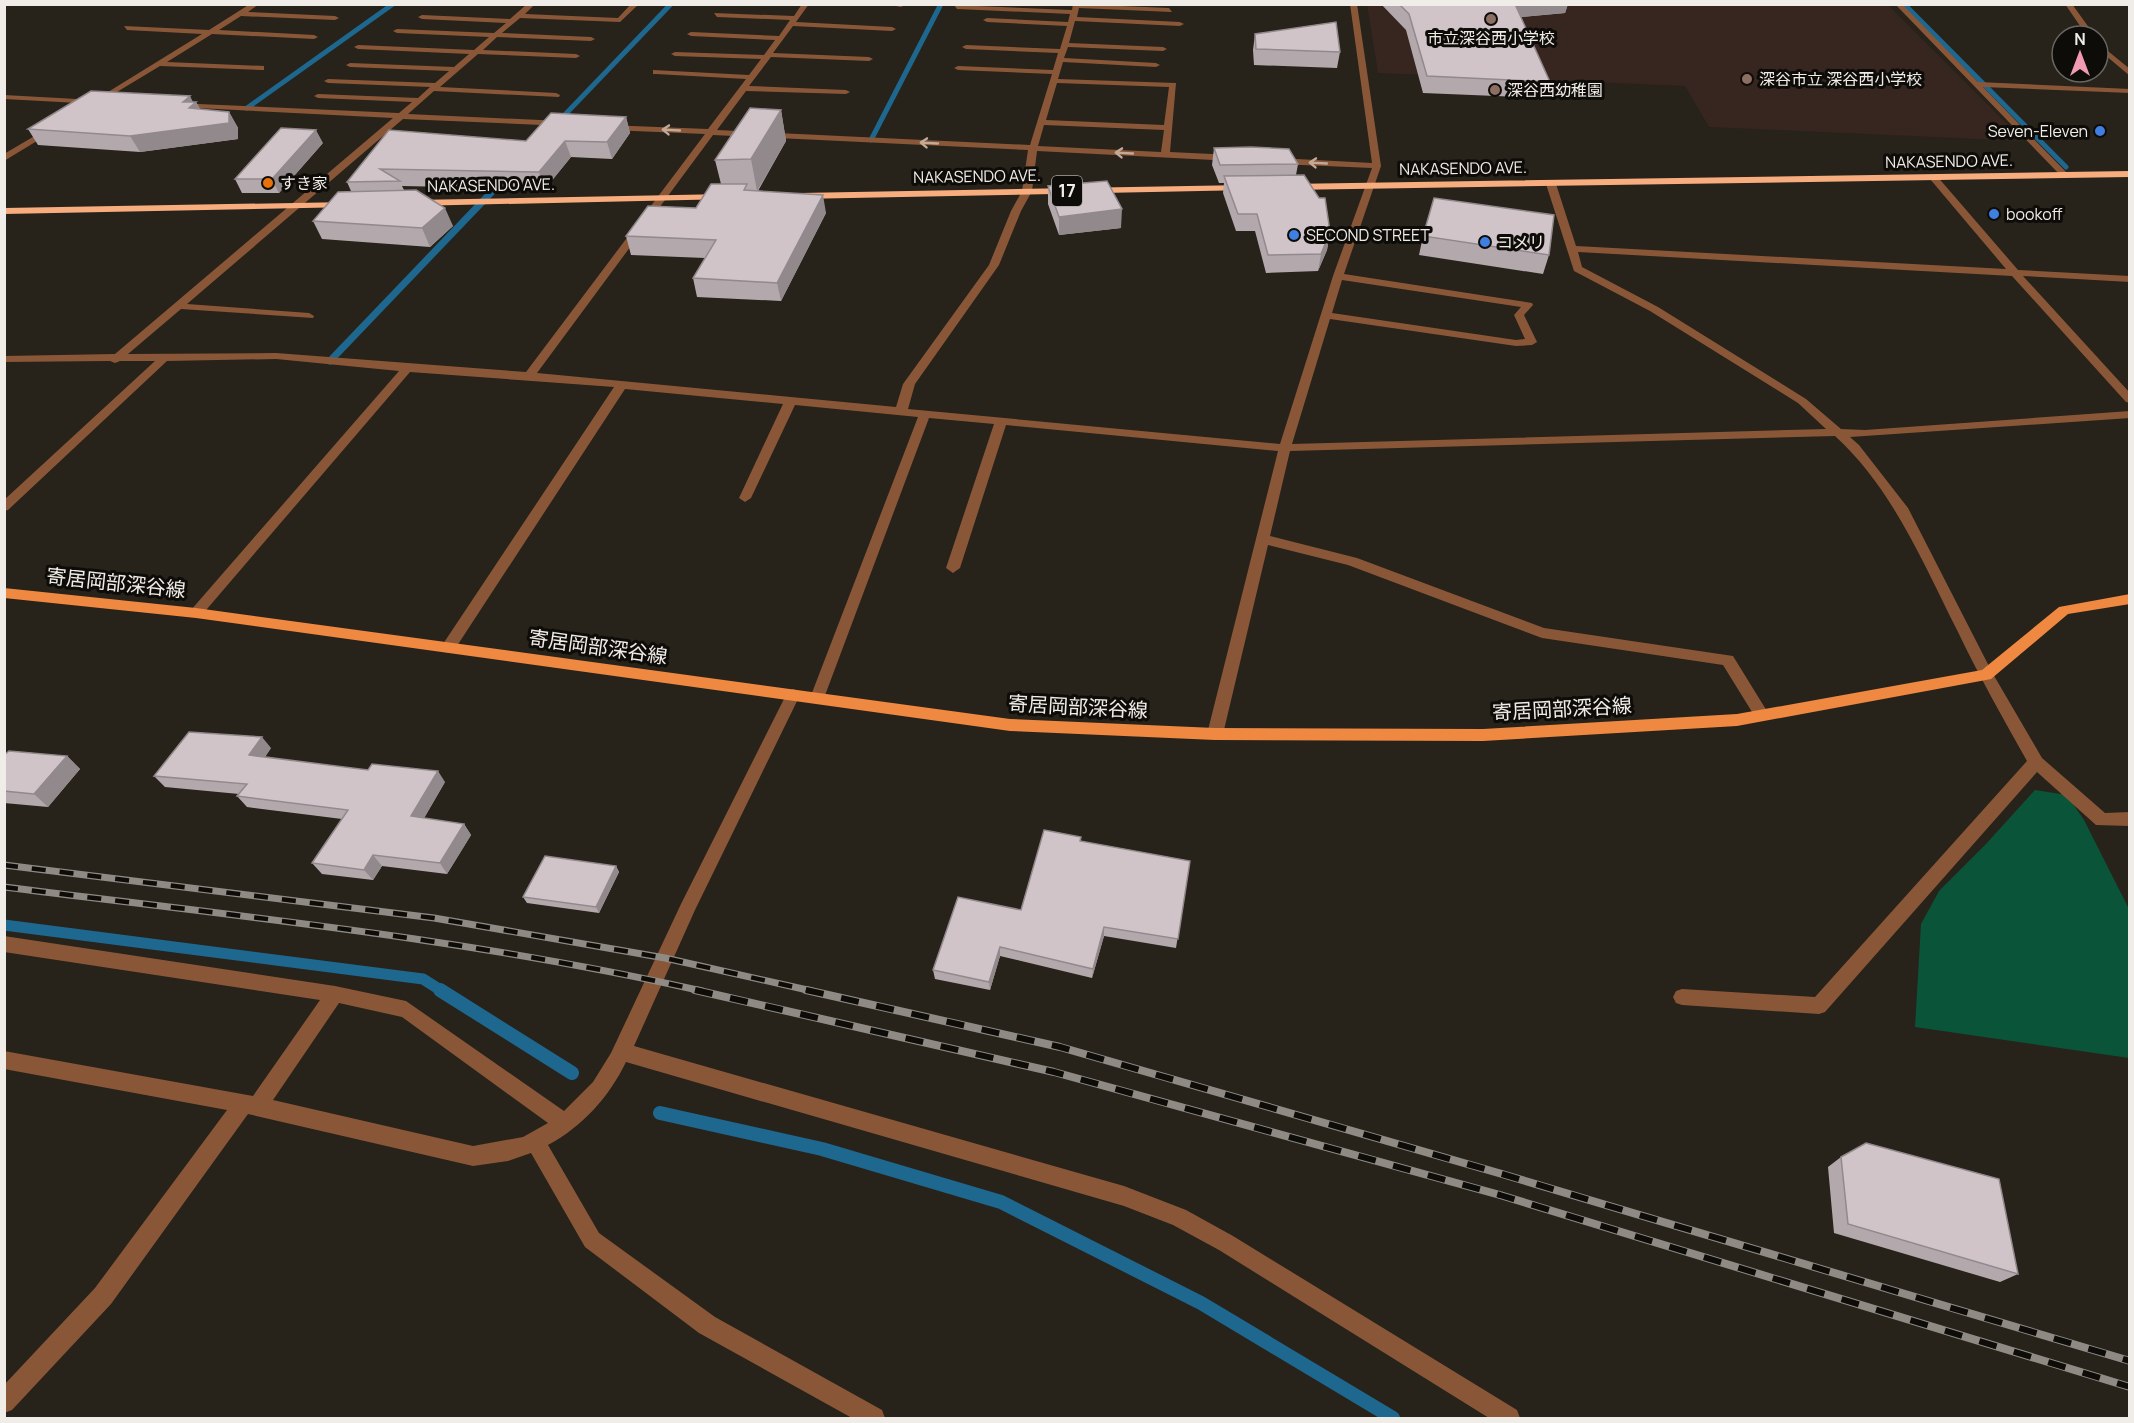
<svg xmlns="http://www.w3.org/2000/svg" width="2134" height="1423" font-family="Manrope,'Noto Sans JP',sans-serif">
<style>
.education{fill:#37251f}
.green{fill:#0a543a}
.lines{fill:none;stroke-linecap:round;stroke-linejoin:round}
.stream-far3{stroke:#1e678f;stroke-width:5}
.stream-far2{stroke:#1e678f;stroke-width:7}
.stream-far1{stroke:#1e678f;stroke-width:11}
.stream{stroke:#1e678f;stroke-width:14}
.minor{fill:#895737;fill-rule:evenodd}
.major{fill:#ef8841;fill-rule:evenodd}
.highway{fill:#f8ad7f;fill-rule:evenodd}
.rail-far1-casing{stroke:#8f8b84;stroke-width:7}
.rail-casing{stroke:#8f8b84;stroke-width:8}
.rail-far1{stroke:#0e0c08;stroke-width:4.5;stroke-dasharray:14;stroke-linecap:butt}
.rail{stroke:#0e0c08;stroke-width:6;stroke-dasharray:18;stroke-linecap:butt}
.wall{fill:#b3a9ad}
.shaded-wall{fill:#92898d}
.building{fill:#d0c4c9;stroke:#92898d;stroke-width:1.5}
.oneway{stroke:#c2a998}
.education-dot{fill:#8d6e63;stroke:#0e0c08;stroke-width:2}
.shop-dot{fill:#3f7fe0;stroke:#0e0c08;stroke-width:2}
.food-dot{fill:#e8710a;stroke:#0e0c08;stroke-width:2}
.labels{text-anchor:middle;stroke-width:6;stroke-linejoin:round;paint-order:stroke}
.far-poi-label{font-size:16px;fill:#f0ece7;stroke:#0e0c08;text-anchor:start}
.far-street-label{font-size:16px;fill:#f0ece7;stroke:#0e0c08}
.shield{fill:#0e0c08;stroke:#aca9a4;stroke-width:1.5}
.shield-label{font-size:18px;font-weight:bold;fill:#f0ece7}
.street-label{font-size:20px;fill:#f0ece7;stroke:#0e0c08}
</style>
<rect width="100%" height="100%" fill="#27221a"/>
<path class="education" d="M1367,5h521l136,136 -315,-14 -24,-41 -307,-13z"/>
<path class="green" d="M2035,790l32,5 17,25 45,89v149l-214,-31 6,-103 18,-33 46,-46z"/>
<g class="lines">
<path class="stream-far3" d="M1904,4l162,163
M247,108l146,-104
M556,124l115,-120
M871,140l70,-136"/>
<path class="stream-far2" d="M330,361l176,-184"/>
<path class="stream-far1" d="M4,925l419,54 19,12"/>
<path class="stream" d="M440,990l132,83
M660,1113l162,36 179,53 200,101 192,115"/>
<path class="minor" d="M250,4h9l-11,8 87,4 4,2 -4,2 -94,-4 -22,14 95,5 4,2 -4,2 -102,-5 -45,28 97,4v4h-3l-101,-4 -63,38 -93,-5v-4l91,5 107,-66 -75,-4 -3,-4 85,4z
M527,4h8l-10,10 93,4 13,-14h8l-19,18 -100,-4 -18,15 89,4 4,2 -4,2 -94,-4 -14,13 93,4 4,2 -4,2 -98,-4 -38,33 116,6 4,2 -1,2 -125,-6 -26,23 154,7 4,3 -1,2 -162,-7 -216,185 122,9 5,3 -1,2 -132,-9 -53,45 148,-1 250,19 179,-238 -95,-4 -3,-1v-4l101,4 38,-50 -90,-5h-3v-4l96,5 12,-16 -86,-3 -4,-2 4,-2 89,3 11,-15 -84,-4 -4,-2 4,-2 88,4 11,-16 -73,-3 -3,-4 80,3 8,-12h7l-13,18 96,5 4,2 -4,2 -99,-5 -20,27 96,4 4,2 -4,2 -98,-4 -22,29 97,4 4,2 -4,2 -100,-3 -29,39 313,15 22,-71 -94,-4 -4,-2 4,-2 95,4 5,-17 -92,-4 -4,-2 4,-2 94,4 7,-23 -80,-4 -4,-2 4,-2 81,4 2,-8 -113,-5 -3,-4 118,5 1,-6 96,4 3,4 -93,-4 -2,9 103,5 4,2 -4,2 -105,-5 -6,22 94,4 4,2 -4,2 -95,-4 -4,11 92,5 4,2 -4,2 -93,-5 -5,17 118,4 -6,69 63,3 4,3 -4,3 -196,-10 -5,40 -11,20 -22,54 -84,119 -7,25 372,35 53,-168 39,-108 -94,-4 -4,-3 4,-3 94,5 -22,-159h7l24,162 -37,108 188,29 1,2 -9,10 13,27 -5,3 -16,1 -186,-27 -38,125 534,-15 -28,-26 -148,-92 -76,-40 -28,-87 5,-3 5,3 20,62 430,23 -76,-90v-4h6l82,95 112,6v6l-107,-6 107,117v10l-4,-1 -114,-126 -434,-24 4,15 76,40 148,92 35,30 24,1 265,-19v7l-280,19 9,8 49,63 85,166 49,84 63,55 25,-1v14l-34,-1 -59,-53 -212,240 -6,2 -137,-9 -6,-2 -3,-6 3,-6 6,-2 133,8 212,-236c-24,-43 -48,-85 -69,-129 -35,-69 -65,-143 -123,-196l-545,15 -20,85 87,22 187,70 189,28 37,60 -3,4h-10l-34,-55 -181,-27 -194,-73 -80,-20 -45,189 -3,4h-10l-3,-4 71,-283 -272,-26 -46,143 -7,5 -7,-5 48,-144 -65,-6 -105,280 -2,4h-10l-2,-4 108,-281 -123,-12 -44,93 -6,4 -6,-4 44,-94 -158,-15 -172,263 -5,1 -7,-5 2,-4 171,-257 -204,-15 -209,244h-10l-2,-3 2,-3 208,-239 -123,-12 -109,2 -159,149 -4,1v-11l151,-139h-35l-5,2 -5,-2 -106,1v-6l111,-2 278,-236 -215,-11 -4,-2 1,-2 224,10 13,-11 -94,-4 -4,-2 4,-2 100,4 12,-11 -102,-4 -4,-2 4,-2 107,4 14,-12 -99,-4 -4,-2 4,-2 104,4 15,-13 -111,-5 -4,-2 4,-2 116,5 15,-13 -92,-4 -4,-2 4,-2 97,4 12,-10 -84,-4 -4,-2 4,-2 88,4zM1057,83l112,4 -5,38 -118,-5zM1044,125l120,5 -3,22 -123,-6zM713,135l315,15 -6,41 -11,20 -22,54 -86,119 -7,23 -359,-34zM1342,280l179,27 -7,8 11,24 -9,1 -184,-27z
M886,4h18l1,1 -4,2z
M1895,4h7l76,78 152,7v4l-147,-6 87,89 -7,2z
M2065,4h7l23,32h-8z
M2098,43l32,26v7l-32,-27z
M48,128l7,2 -51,31v-7z
M793,689l5,2 2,4 -105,215 -61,136 490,140 62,24 47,26 284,174 3,8h-31l-270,-168 -46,-25 -49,-19 -498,-144c-17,35 -44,65 -78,83l51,88 116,84 167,93 3,8h-33l-153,-85 -114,-86 -54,-94 -23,8 -35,5 -225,-52 -137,190 -99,106 -8,3v-28l91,-97 132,-178 -223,-41v-18l249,45 67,-96 -316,-48v-16l331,50 71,15 158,110 29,-29 18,-29 70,-149 105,-209 2,-4zM339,1003l63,14 146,106 -25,14 -50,9 -200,-46z"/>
<path class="major" d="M4,588l192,20 814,111 205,9 268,1 254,-15 245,-44 77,-63 71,-13v10l-62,10 -77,65 -5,1 -249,46 -254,15 -268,-1 -205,-9 -814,-113 -192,-20z"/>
<path class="highway" d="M2130,171v6l-842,13 -5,-3 5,-3z
M1246,185l4,1v4l-451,9 -6,-3 6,-3z
M727,194l6,3 -2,2 -318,7 -6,-3 6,-3z
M349,202l6,3 -2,2 -349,7v-6z"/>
<defs>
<path id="rail-far1" d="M4,865l430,53 231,40 147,33
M4,887c233,29 468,52 698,104"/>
<path id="rail" d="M695,990l359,82 446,123 630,192
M806,990l254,57 442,127 628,187"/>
</defs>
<use href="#rail-far1" class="rail-far1-casing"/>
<use href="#rail" class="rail-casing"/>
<use href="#rail-far1" class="rail-far1"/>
<use href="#rail" class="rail"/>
</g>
<path class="wall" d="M1381,4h187l-3,9 -44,4 29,65 -5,16 -122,-5 -17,-63z
M1255,34l85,18 -3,16 -83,-3 -1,-15z
M194,102h2l4,7 29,3 9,16v11l-98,13 -102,-7 -10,-16z
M781,110l5,31 -28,50 68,22 -45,88 -84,-4 -4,-19 12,-20 -74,-3 -5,-19 70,-28 25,-24 -6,-24z
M626,117l4,16 -18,26 -41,-2 -26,32 -143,-3 2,4 49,36 -23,21 -108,-8 -9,-18 38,-30 -4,-9 42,-52 137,11z
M323,143l-44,50h-37l-7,-14z
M1214,148l84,16 -2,11 34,57 -3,18 -9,21 -52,2 -11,-42h-19l-13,-38 1,-10h-5l-7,-18z
M1048,186l73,42 -62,7 -11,-31z
M1423,236l126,19 -6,19 -124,-19z
M271,748l-6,9 180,25 -21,36 40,6 7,11 -24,39 -65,-8 -9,14 -51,-6 -10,-11 30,-44 -95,-12 -10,-11 2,-2 -74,-7 -11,-11z
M4,755l63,1 13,13 -32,38 -44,-4z
M1081,841l109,20 -14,87 -72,-12 -12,42 -92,-22 -10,34 -55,-11 -2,-9 88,-60z
M616,866l3,6 -20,41 -72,-10 -4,-6z
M1841,1157l177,117 -18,8 -166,-49 -6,-66z"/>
<path class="shaded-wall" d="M1514,4h54l-3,9 -55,5z
M190,96l4,8 2,-2 9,16 -8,6 -14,-22z
M781,110l5,31 -29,50 -6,-32z
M229,112l9,16v11l-98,13 -10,-16z
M626,117l4,16 -18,26 -5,-17z
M316,130l7,13 -44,50 -7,-14z
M565,141l6,16 -26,32 -6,-17z
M823,195l3,18 -45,88 -4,-18z
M445,208l8,18 -23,21 -8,-19z
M1122,209l-1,19 -62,7v-18z
M1330,232l-3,18 -9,21 3,-17z
M262,737l9,11 -13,18 -9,-11z
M67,756l13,13 -32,38 -14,-13z
M438,771l7,11 -26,45 -8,-11z
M464,824l7,11 -24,39 -7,-11z
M373,855l9,11 -9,14 -9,-10z
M616,866l3,6 -20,41 -3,-6z
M1104,927v9l-12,42 1,-9z
M1000,947v9l-10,34 -1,-8z"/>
<path class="building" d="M1399,4h116l35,78 -123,-6 -18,-62z
M1336,22l4,30 -84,-3 -1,-15z
M91,91l99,5 -7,6h13l-7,6 40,4v11l-99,13 -102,-7z
M750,108l31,2 -30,49 -36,1z
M551,113l75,4 -19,25 -42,-1 -26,31 -159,-3 20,12 -53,1 42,-52 137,11z
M281,128l35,2 -44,49h-37z
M1251,147l38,2 9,15 -78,1 -6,-17z
M1304,175l15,23h6l5,34 -9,22 -53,1 -11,-41h-19l-14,-38z
M1107,181l15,28 -63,8 -11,-31z
M711,184h36l-3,6 79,5 -46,88 -84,-5 23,-38 -90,-4 22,-30 48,2z
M416,190l29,18 -23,20 -109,-7 25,-29z
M1434,198l120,17 -5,40 -126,-19z
M189,732l73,5 -13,18 119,15 4,-6 66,7 -27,45 53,8 -24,39 -67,-8 -9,15 -52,-7 36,-53 -111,-14 10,-12 -93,-8z
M9,751l58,5 -33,38 -30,-3v-36z
M1044,830l37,7 -1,4 110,20 -12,78 -74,-12 -11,42 -93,-22 -11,35 -56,-12 25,-73 63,13z
M545,856l71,10 -20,41 -73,-10z
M1866,1143l133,36 19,95 -170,-50 -7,-67z"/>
<defs><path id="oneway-shaft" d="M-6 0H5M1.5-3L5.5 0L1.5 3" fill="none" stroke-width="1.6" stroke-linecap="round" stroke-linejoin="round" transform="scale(1.5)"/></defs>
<g class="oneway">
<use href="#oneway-shaft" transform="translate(671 130) rotate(-177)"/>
<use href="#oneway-shaft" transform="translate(929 143) rotate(-177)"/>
<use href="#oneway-shaft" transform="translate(1124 153) rotate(-177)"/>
<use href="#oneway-shaft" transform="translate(1318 163) rotate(-177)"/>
</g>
<g class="education-dot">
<circle cx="1491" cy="19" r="6"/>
<circle cx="1747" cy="79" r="6"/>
<circle cx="1495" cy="90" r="6"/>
</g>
<g class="shop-dot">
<circle cx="2100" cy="131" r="6"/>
<circle cx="1994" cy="214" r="6"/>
<circle cx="1294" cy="235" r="6"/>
<circle cx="1485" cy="242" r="6"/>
</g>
<circle class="food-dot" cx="268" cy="183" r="6"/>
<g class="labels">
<g class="far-poi-label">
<text x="1491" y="44" text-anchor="middle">市立深谷西小学校</text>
<text x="1759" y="85">深谷市立 深谷西小学校</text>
<text x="1507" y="96">深谷西幼稚園</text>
<text x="2088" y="137" text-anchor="end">Seven-Eleven</text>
<text x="280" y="189">すき家</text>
<text x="2006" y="220">bookoff</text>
<text x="1306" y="241">SECOND STREET</text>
<text x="1497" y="248">コメリ</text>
</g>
<g class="far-street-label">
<text transform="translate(1949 161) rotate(-1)" y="6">NAKASENDO AVE.</text>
<text transform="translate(1463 168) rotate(-1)" y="6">NAKASENDO AVE.</text>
<text transform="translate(977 176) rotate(-1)" y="6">NAKASENDO AVE.</text>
<text transform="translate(491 185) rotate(-1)" y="6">NAKASENDO AVE.</text>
</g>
<rect class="shield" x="1052" y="176" width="30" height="30" rx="4.5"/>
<g class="shield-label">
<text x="1067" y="197">17</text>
</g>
<g class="street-label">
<text transform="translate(116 583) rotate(6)" y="7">寄居岡部深谷線</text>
<text transform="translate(598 647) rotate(8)" y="7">寄居岡部深谷線</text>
<text transform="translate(1078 707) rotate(3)" y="7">寄居岡部深谷線</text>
<text transform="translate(1562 709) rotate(-3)" y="7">寄居岡部深谷線</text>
</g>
</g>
<rect width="2134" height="1423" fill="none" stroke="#f0ece7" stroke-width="12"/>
<g transform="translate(2080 54)"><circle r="28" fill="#0e0c08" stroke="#686661" stroke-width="1.5"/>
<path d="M0-4.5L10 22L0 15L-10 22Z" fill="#f09ab4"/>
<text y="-9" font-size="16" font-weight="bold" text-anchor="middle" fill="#f0ece7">N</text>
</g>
</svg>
